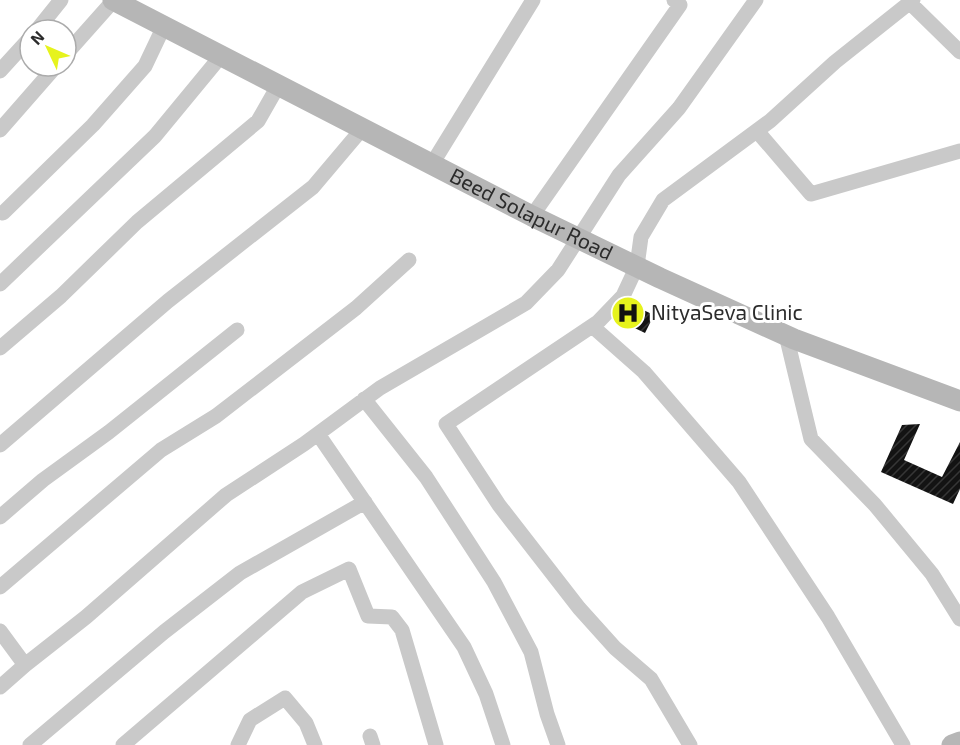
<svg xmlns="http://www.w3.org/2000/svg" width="960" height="745" font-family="'Exo 2',sans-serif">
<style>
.building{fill:url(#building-hatch)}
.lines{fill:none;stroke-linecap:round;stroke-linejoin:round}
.street{stroke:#c9c9c9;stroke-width:15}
.secondary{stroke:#b6b6b6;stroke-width:21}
.labels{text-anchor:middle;stroke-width:6;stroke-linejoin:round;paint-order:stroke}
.street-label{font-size:21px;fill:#2c2c2c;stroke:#fff}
.poi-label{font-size:21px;fill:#2c2c2c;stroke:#fff;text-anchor:start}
</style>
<defs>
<pattern id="building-hatch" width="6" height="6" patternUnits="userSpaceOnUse" patternTransform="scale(1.5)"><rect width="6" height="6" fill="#131313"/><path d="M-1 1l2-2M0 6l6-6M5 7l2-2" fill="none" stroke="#363636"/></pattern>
</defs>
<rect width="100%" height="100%" fill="#fff"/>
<path class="building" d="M622,300l32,15 -9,18 -31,-15z
M920,424l-16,36 38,17 18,-35v47l-7,15 -72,-32 21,-47z"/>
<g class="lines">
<path class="street" d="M910,3l50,49
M37,30l24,-30
M66,54l48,-54
M0,71l30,-33
M0,130l56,-64
M757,131l54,63 149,-43
M432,164l101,-164
M3,213l90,-88 52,-59 19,-40
M532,216l148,-211 -6,-5
M0,284l155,-148 66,-80
M592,326l52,46 95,110 89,135 75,128
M786,335l25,104 64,66 57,69 28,45
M0,348l61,-52 76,-74 121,-101 20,-35
M364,399l62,78 68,105 37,70 16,62 11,31
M318,434l146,213 22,47 17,51
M0,445l168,-144 145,-114 49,-58
M0,517l43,-37 66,-48 128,-102
M0,587l161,-137 55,-34 140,-108 53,-48
M0,631l25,34 -25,22
M25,665l61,-48 140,-122 78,-51 76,-56 146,-85 32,-33 61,-95 60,-67 77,-108
M370,736l3,9
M30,745l134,-113 76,-59 125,-71
M123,745l179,-153 47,-23 19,47 24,1 10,13 34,115
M238,745l12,-25 35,-22 21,25 9,22
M690,745l-39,-66 -36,-31 -36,-40 -80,-103 -53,-81 152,-102 25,-26 14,-30 4,-29 22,-37 107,-79 65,-59 78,-62"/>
<g class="secondary">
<path id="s1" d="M113,0l419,216 128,62 134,61 166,62"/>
<path d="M952,745l8,-3"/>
</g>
</g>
<defs>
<symbol id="hospital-disc" viewBox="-11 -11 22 22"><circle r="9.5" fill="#e6f31d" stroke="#fff"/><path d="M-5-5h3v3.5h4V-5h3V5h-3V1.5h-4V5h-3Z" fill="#111"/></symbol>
</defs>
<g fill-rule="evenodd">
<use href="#hospital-disc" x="609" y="294" width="38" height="38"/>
</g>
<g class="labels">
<g class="street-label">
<text dy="7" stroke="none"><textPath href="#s1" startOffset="470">Beed Solapur Road</textPath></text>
</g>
<g class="poi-label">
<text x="651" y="320">NityaSeva Clinic</text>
</g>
</g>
<g transform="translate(48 48) rotate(314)"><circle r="28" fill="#ffffff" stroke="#ababab" stroke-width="1.5"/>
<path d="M0-4.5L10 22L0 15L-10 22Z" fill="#e6f31d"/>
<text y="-9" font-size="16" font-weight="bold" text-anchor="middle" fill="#2c2c2c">N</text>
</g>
</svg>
